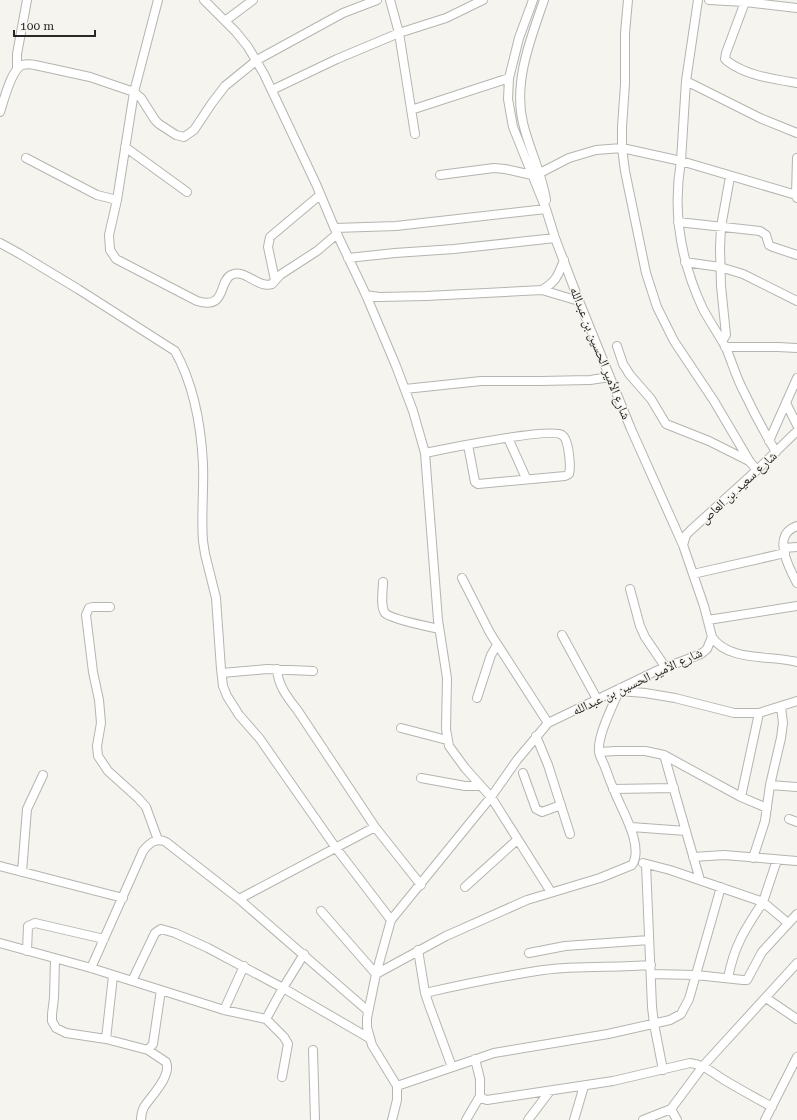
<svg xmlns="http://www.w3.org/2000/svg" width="797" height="1120" font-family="'Roboto Serif','Noto Naskh Arabic',serif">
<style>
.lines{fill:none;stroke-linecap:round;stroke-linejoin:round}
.minor-casing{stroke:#b5b4af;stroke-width:10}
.minor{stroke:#fff;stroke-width:8}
.labels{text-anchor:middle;stroke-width:3;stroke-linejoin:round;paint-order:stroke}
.street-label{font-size:13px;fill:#292826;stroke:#f6f4ef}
</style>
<rect width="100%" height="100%" fill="#f6f4ef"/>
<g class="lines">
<defs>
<path id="minor" d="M158,0l-24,92 7,6 14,22 4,4 17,11 8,2 10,-7 18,-27 13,-17 32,-26 86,-47 34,-13
M204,0l32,32 12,15 16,27 52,110 21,50 29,61 30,71 17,45 12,42 13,167 9,58 -1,51 3,17 16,22 26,29 60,95
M390,0l9,33 47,-15 37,-18
M544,0c-13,38 -31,82 -21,123 6,26 19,50 23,77
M628,0l-3,33v51l-3,43v21l3,23 21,102 11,34 17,34 40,60 36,61 7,8
M698,0l-12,81 -5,80c-9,52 0,101 22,148 7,13 16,26 23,39 6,14 10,29 17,42 10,21 21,42 33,62
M709,0l36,2 52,6
M745,2l-19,51 -1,6 2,2c20,15 46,18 70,22
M225,21l28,-21
M17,69v-15l10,-54
M686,81l74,37 37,15
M272,90l65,-31 62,-26 16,101
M411,110l98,-32
M0,112c4,-12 11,-42 22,-47 4,-1 9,-1 13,0l55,12 44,15 -17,108 -8,35 1,15 6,9 81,42c30,9 21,-19 34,-26 14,-7 27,14 41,9l8,-9 37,-24 20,-17
M125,147l62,45
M26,158l71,37 20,5
M797,158l-1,37 1,3
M440,175l54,-7 11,1 27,6 8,-2 29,-15 27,-8 26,-2 59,13 115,34
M678,222l82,9 6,4 3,10 4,2 24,8
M335,228l61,-2 150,-17
M0,243l20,11 58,35 97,62c19,34 26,74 28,113 1,26 -2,51 0,77l2,13 11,44 5,71 2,17 4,10 12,19 21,24 25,36 51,73 55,72
M348,258l47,-5 59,-4 101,-11
M685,262l35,5 23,7 54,27
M275,280l-7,-33 2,-10 50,-42
M542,290c15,-9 16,-15 22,-30
M366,295l13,2 47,-1 116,-6 37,11
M722,341l4,-6 -5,-49 -1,-38 1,-21 9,-50
M617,346l6,18 7,11 21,24 15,25 43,17 40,20
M725,347h53l19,1
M405,389l76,-8h59l50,-1 20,-3
M786,403l11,22
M508,438l18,40
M769,441l28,-63
M425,453c20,-4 125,-26 137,-18 7,4 9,32 7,39l-4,2 -87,8 -3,-2 -7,-37
M797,526c-5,2 -10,5 -12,10 -6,12 6,36 12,47
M683,545l3,-10 5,-5 66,-60 40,-39
M784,548l13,-1
M693,574l92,-21
M462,578l28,55 58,90
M383,582c0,9 -3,24 2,31 5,6 45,14 54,16
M630,589l10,37 5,11 21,31
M110,607h-17l-4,1 -3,7 7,57 6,28 2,23 -4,23 1,10 10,15 30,27 8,9 12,33
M708,620l89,-14
M562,635l35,64
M712,637c16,25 60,18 85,25
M277,669c1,17 11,29 21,42l77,116 46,58
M222,673l45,-4 46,2
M619,691l26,2 30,5 59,15h25l38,-12
M477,698l14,-43 6,-10
M401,728l46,12
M536,736l12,29 22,69
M599,752l17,-1h29l19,4 77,42 26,11
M664,755l36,125
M523,773l13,36 6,3 19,-7
M421,778l44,8h16
M770,785l27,2
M613,789l61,-1
M741,797l18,-84
M789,819l8,3
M631,827l55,4
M693,857l31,-2 73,6
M753,858l12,-37 5,-36 11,-47 2,-15 -2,-16
M643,863l27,7 93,32 14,-42
M646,864l6,143 2,17 9,46
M0,866l123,32
M22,872l5,-63 16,-34
M465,887l52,-47
M239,899l136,-72
M321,911l55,63
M0,943l91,25 133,42 42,9 18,18 4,7 -6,33
M418,950l7,43 4,12 23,62
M27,951l1,-25 7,-3 69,16
M529,953l36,-7 84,-6
M55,959l-1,39 -2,16v7l4,7 10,5 40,6 42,11 18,12c6,14 -15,34 -22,45 -2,4 -3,9 -3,13
M91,968l52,-117c6,-8 13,-14 23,-9l73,57 129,112
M376,974l70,-38 81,-36 73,-22 32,-13c12,-18 -9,-53 -16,-70 -4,-9 -8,-19 -11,-28 -2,-5 -5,-10 -6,-15 -2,-17 15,-48 21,-64
M651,974l45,1 47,5h4l15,-28 35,-38
M728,978c6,-32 17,-49 35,-76l25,21
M132,981l23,-48 6,-4 14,4 33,15 75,40 21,-34
M425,993c39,-9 79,-17 118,-23 36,-5 72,-2 108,-5
M766,998l31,21
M224,1010l20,-44
M266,1019l17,-31 86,50
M106,1039l7,-63
M148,1050l5,-6 8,-54
M313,1050l2,70
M475,1059l5,20v15l1,4 6,2 126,-19 77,-18c14,1 24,11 36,18 15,9 30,17 46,26
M397,1086l97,-33 114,-19 62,-14 11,-6 8,-15 32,-112
M671,1109l6,11
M392,1120l5,-20v-14l-25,-41 -5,-18v-9l9,-44 15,-54 100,-123 26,-37 31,-37 108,-52 45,-17 6,-5 5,-12 -8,-31 -21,-61 -52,-116 -52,-128 -24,-63 -9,-29 -33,-82 -5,-28 1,-21 10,-40 14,-38
M466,1120l14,-24
M528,1120l22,-29
M574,1120l10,-34
M643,1120l28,-11 32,-43 94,-103
M765,1120l32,-63"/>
</defs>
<use href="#minor" class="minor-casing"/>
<use href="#minor" class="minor"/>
</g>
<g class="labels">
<g class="street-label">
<text transform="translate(601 353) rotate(68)" y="5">شارع الأمير الحسين بن عبدالله</text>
<text transform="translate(738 487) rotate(-43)" y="5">شارع سعيد بن العاص</text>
<text transform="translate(637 681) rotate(-25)" y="5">شارع الأمير الحسين بن عبدالله</text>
</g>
</g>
<path d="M14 30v6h81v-6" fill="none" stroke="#292826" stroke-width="2"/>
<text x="20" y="30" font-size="12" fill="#292826" stroke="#f6f4ef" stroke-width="3" paint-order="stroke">100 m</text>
</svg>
